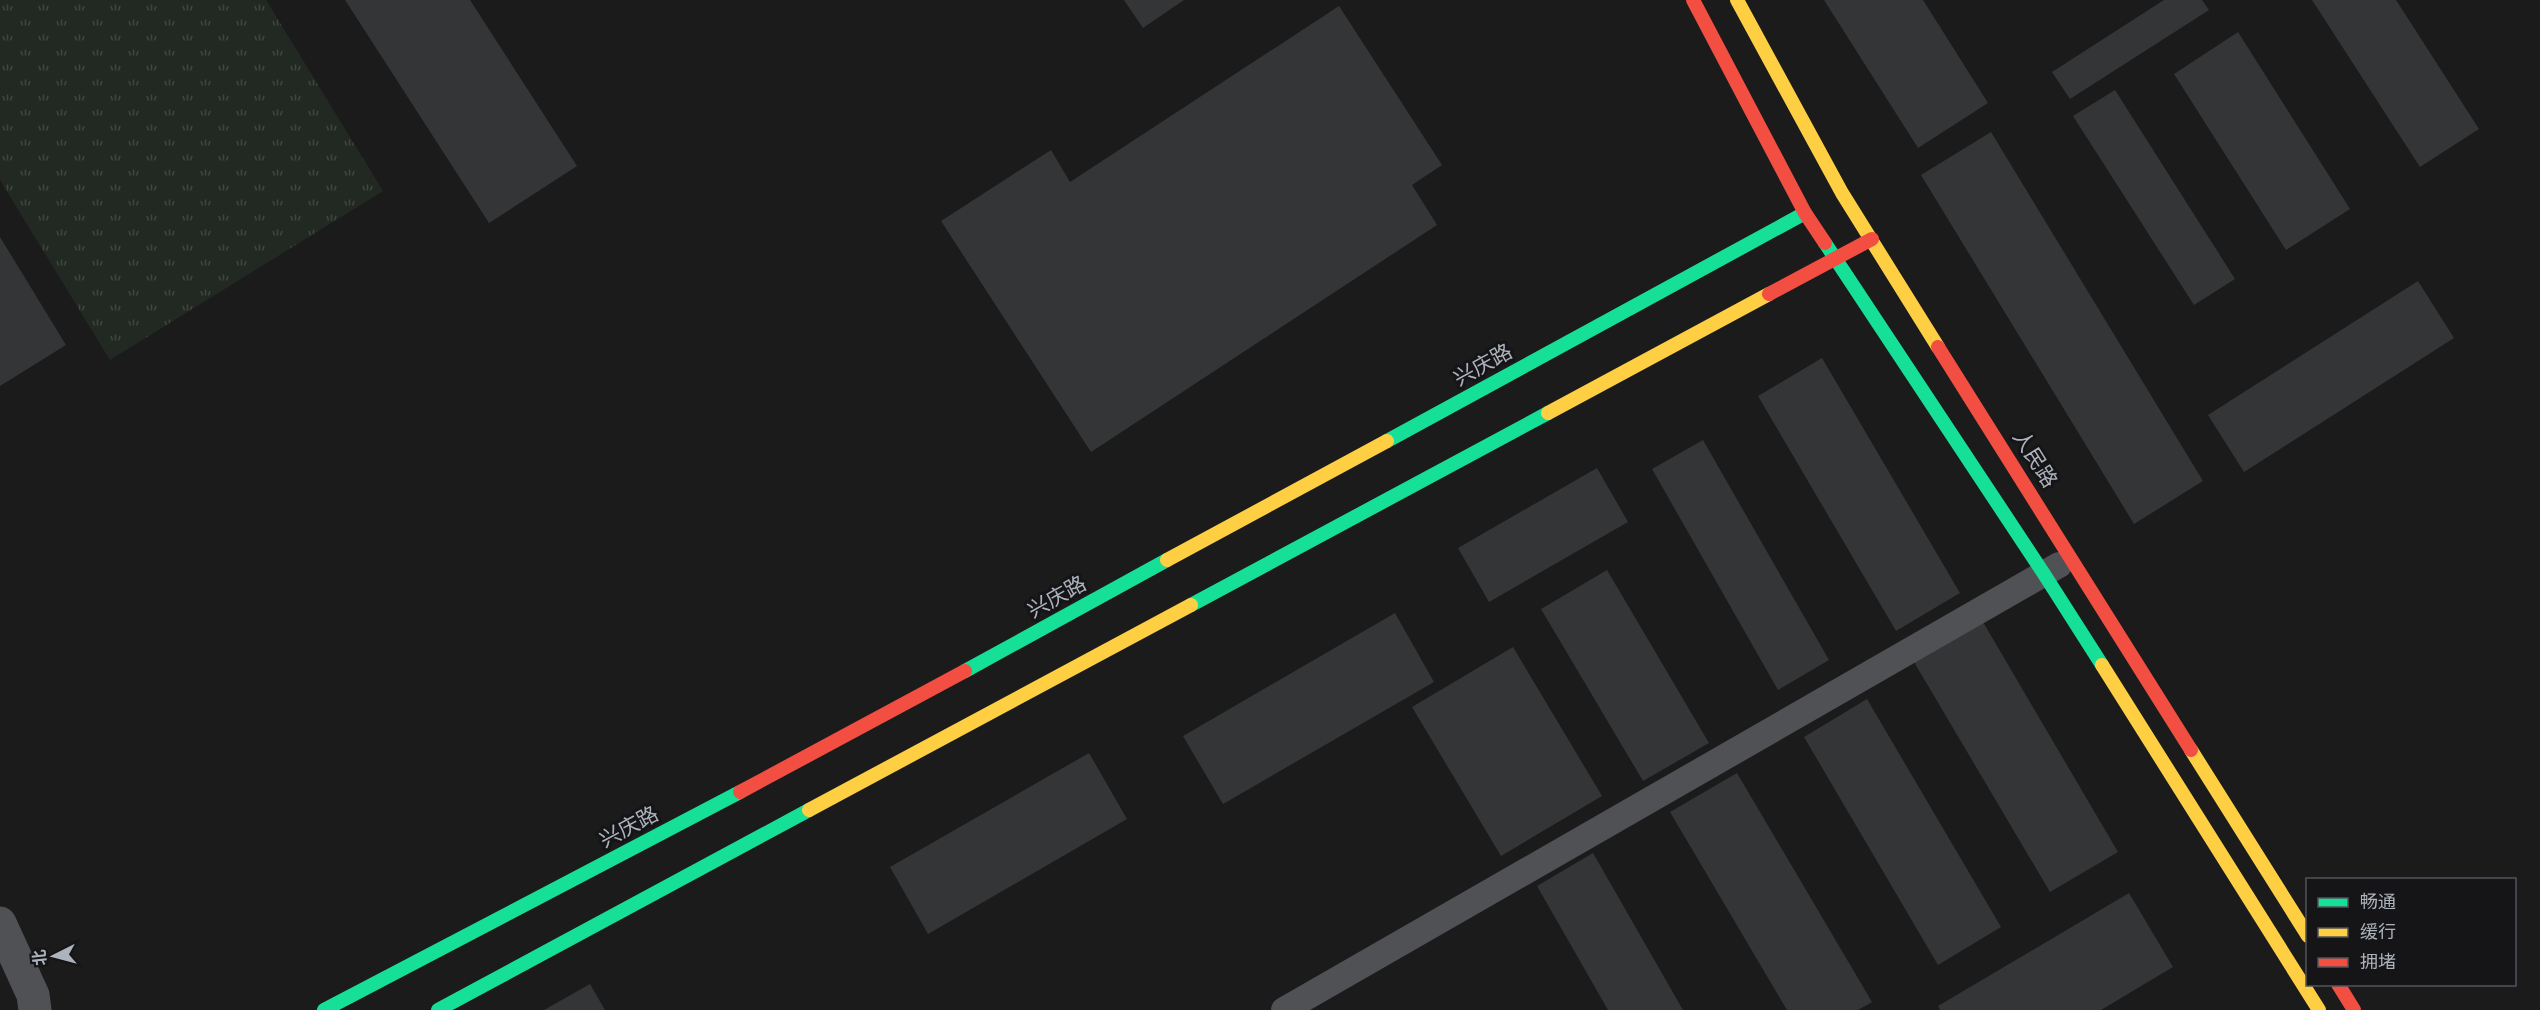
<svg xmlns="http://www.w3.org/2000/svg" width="2540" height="1010" font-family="'Alegreya Sans','Noto Sans SC',sans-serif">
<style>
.park{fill:url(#park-tufts)}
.building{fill:#343536}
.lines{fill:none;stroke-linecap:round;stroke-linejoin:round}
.lane{stroke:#4f5155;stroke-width:26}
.street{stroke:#4f5155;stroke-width:33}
.fast{stroke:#16e098;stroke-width:14}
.slow{stroke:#ffcf43;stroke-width:14}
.jam{stroke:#f24e42;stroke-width:14}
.labels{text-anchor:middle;stroke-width:6;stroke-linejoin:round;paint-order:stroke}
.street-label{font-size:21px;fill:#adb3bc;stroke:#151518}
</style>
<defs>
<pattern id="park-tufts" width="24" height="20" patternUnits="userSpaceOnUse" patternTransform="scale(1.5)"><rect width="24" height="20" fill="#212922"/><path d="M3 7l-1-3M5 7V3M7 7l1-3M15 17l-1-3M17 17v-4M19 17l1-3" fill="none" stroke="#3f4640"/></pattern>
</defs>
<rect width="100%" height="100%" fill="#1b1b1c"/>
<path class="park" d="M0,0h266l117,191 -273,169 -110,-180z"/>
<path class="building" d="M345,0h125l107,166 -88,57z
M1124,0h60l-41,28z
M1824,0h99l65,103 -70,45z
M2164,0h38l7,10 -139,89 -18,-27z
M2312,0h84l83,129 -59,38z
M1339,6l103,159 -30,20 25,40 -346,227 -150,-231 110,-71 19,32z
M2238,32l112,177 -64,41 -112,-176z
M2115,90l120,189 -41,26 -121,-189z
M1991,132l212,349 -69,43 -213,-349z
M0,237l66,108 -66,41z
M2418,281l36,57 -210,134 -36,-57z
M1822,358l138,235 -64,38 -138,-235z
M1703,440l126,220 -51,30 -126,-221z
M1597,468l31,54 -139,80 -31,-54z
M1607,570l102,173 -66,38 -102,-172z
M1395,613l39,69 -211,122 -40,-68z
M1983,622l135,230 -68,40 -136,-230z
M1513,647l89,149 -101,60 -89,-149z
M1867,699l134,228 -63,38 -134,-228z
M1089,753l38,66 -199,115 -38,-67z
M1737,773l135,229 -14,8h-71l-117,-198z
M1593,853l90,157h-75l-71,-124z
M2129,893l44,74 -72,43h-161l-2,-4z
M590,984l15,26h-61z"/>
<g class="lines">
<path class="lane" d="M1284,1010l775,-445"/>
<path class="street" d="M0,923l33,72 2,15"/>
<path class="fast" d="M1825,243l219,331 58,91
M1387,441l418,-228
M1191,605l357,-192
M965,671l202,-111
M324,1010l416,-218
M438,1010l371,-200"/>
<path class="slow" d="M1737,0l105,193 96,154
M1548,413l221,-119
M1167,560l220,-119
M2102,665l217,345
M2191,750l117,186
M809,810l382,-205"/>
<path class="jam" d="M1693,0l112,213 20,30
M1769,294l103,-55
M1938,347l253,403
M740,792l225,-121
M2338,984l16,26"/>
</g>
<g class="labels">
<g class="street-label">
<text transform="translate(1483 365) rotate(-29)" y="7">兴庆路</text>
<text transform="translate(2035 459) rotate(58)" y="7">人民路</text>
<text transform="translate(1057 597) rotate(-29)" y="7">兴庆路</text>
<text transform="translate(629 827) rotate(-28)" y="7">兴庆路</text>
</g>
</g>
<rect x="2306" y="878" width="210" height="108" fill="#151518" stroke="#52545a" stroke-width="1.5"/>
<rect x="2318" y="898" width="30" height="9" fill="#16e098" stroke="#52545a" stroke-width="1.5"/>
<text x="2360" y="908" font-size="18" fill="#adb3bc">畅通</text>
<rect x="2318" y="928" width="30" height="9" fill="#ffcf43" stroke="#52545a" stroke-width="1.5"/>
<text x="2360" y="938" font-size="18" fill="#adb3bc">缓行</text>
<rect x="2318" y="958" width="30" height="9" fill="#f24e42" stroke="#52545a" stroke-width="1.5"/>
<text x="2360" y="968" font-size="18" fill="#adb3bc">拥堵</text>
<g transform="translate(54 956) rotate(264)" stroke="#151518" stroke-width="4.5" paint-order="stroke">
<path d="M0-4.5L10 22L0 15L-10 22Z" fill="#adb3bc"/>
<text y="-9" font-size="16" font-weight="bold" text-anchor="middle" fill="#adb3bc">北</text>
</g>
</svg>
